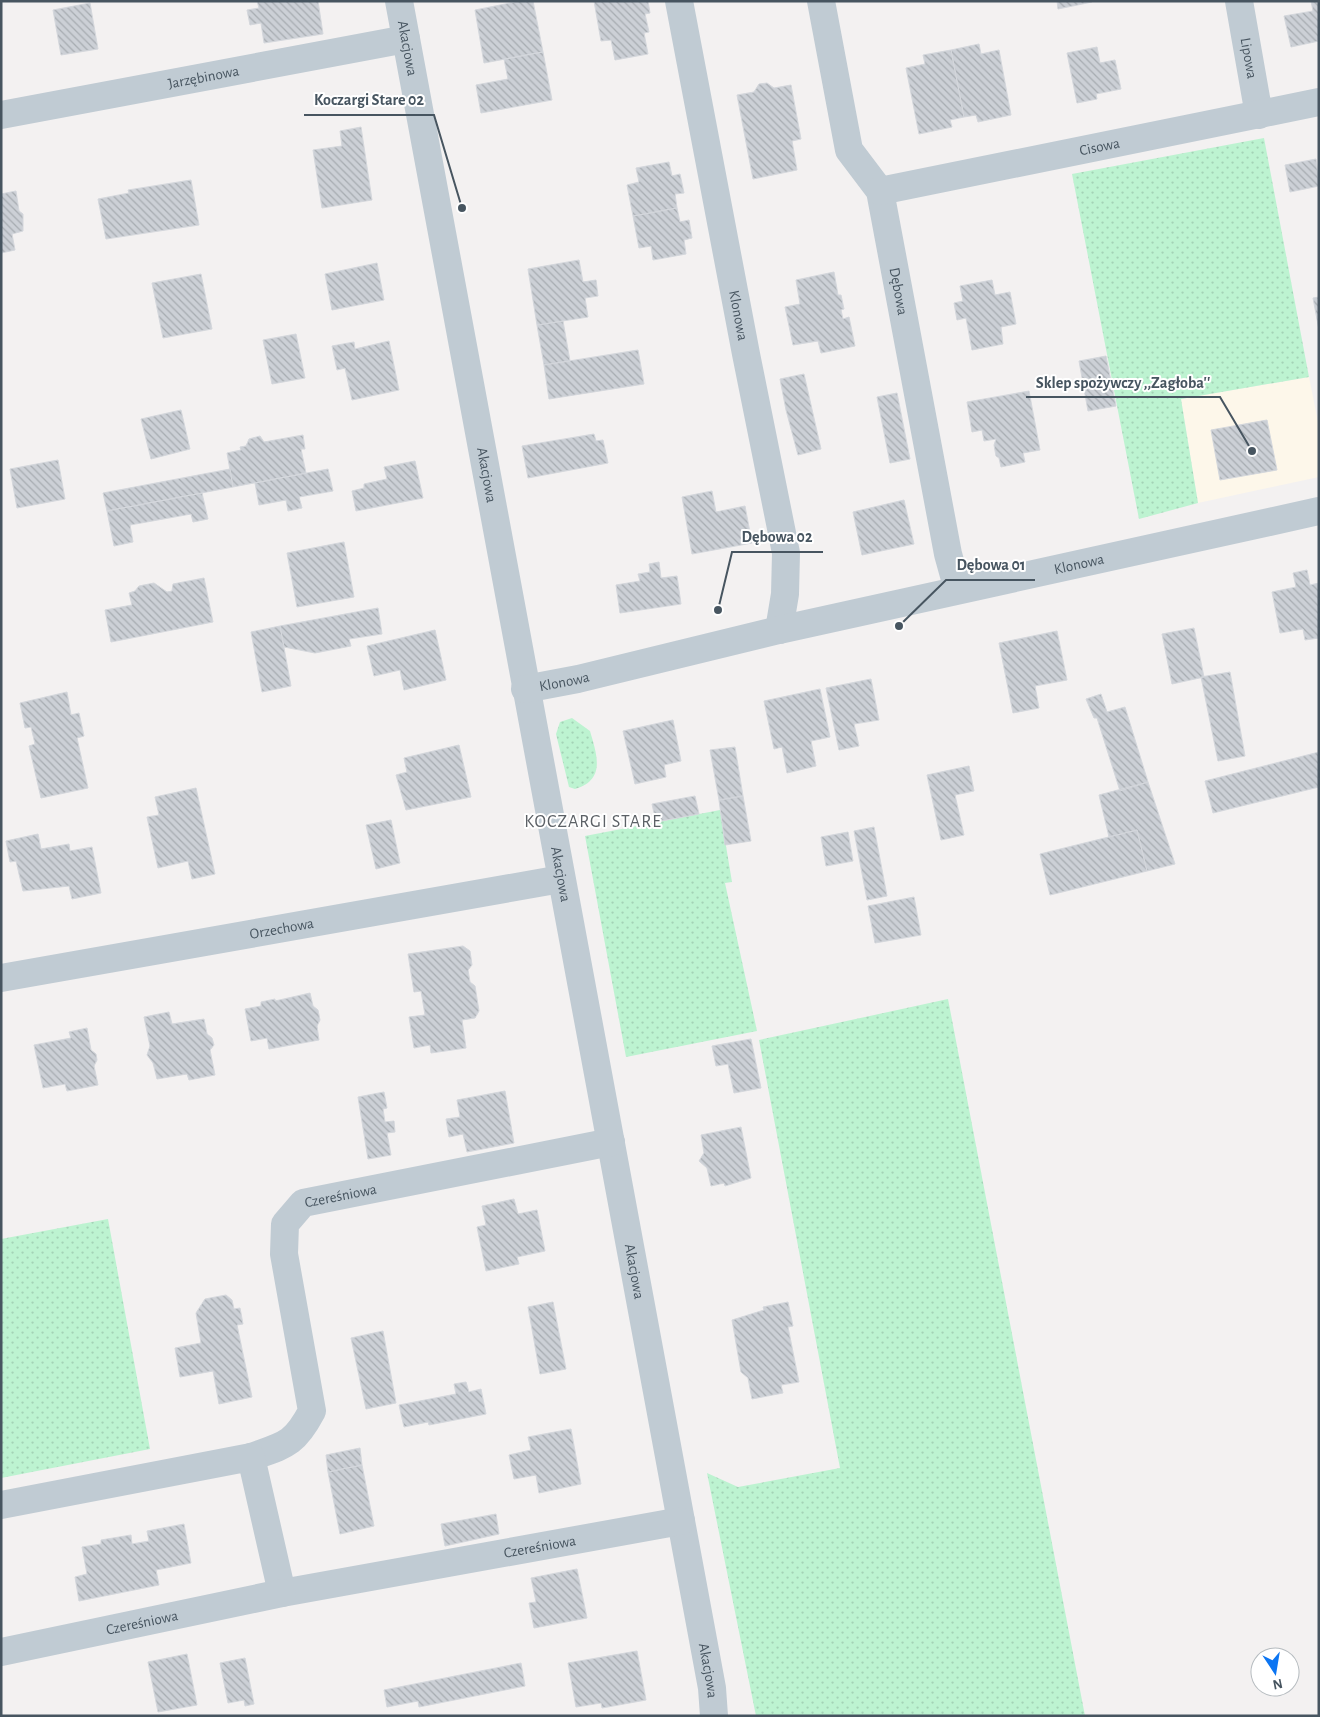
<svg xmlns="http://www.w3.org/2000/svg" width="1320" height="1717" font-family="'Alegreya Sans',sans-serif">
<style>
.commercial{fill:#fdf7ea}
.grass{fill:url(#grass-dots)}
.building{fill:url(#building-back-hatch);stroke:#d4d7dc}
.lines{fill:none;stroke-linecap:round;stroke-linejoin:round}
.minor{stroke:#c0cbd3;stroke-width:28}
.labels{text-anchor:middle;stroke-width:4;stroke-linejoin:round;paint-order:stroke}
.street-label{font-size:15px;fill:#475560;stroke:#fff}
.quarter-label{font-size:18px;letter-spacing:1px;fill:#5c6166;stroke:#fff}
.leader{fill:none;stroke:#475560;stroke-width:2}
.callout-dot{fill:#475560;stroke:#fff;stroke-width:2}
.callout-label{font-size:16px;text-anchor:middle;font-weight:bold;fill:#475560;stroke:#fff;stroke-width:4;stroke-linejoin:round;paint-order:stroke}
</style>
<defs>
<pattern id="grass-dots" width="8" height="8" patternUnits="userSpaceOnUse" patternTransform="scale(1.25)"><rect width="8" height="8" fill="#bdf3d1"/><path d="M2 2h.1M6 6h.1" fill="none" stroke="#a4d2b6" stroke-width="1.8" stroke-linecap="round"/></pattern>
<pattern id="building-back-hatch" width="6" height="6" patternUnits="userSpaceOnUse" patternTransform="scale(1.25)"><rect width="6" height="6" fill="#ccd0d6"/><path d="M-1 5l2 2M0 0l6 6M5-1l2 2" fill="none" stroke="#a7acb1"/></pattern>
</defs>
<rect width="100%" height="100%" fill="#f3f1f1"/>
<path class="commercial" d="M1309,377l10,50v50l-121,26 -17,-104z"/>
<path class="grass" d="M1264,138l45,239 -128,22 17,104 -59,16 -67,-345z
M572,718l18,13c7,24 16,49 -15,58l-6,-2 -13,-53 4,-12z
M720,810l12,72 -7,1 32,148 -131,26 -41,-221z
M948,999l137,717h-329l-49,-243 31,14 102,-19 -81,-428z
M108,1219l42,230 -149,29v-239z"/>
<path class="building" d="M257,1h61l5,33 -59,9 -3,-20 -11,2 -3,-15 12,-2z
M520,1h13l10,51 -59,11 -9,-53z
M594,1h54l2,12 -5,1 4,18 -5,1 4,21 -33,6 -4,-20 -10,1z
M1057,1h34l1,1 -34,7z
M1311,1h8v40l-28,6 -7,-31 29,-5z
M90,3l8,46 -37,6 -8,-45z
M979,44l2,10 18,-4 12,65 -33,7 -2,-7 -12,2 -13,-67z
M1097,47l3,16 15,-3 6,29 -25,5 1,5 -20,4 -10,-50z
M951,50l13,67 -14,3 2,7 -33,7 -13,-66 19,-4 -2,-9z
M543,52l9,48 -71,13 -5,-28 32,-6 -4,-20z
M767,83l7,5 17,-3 10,54 -9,2 5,29 -44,9 -16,-84 17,-3 5,-8z
M361,127l11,73 -50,8 -9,-58 29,-4 -2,-15z
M1316,159l3,27 -29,6 -5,-27z
M669,162l3,14 8,-2 4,19 -9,1 2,14 -44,8 -6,-31 12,-3 -3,-14z
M191,180l8,45 -93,14 -8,-40 31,-6 -1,-3z
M16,191l3,20 4,3v17l-11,3 3,16 -14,3v-59z
M677,208l3,14 9,-2 3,18 -8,2 2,14 -33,6 -2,-14 -12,2 -6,-32z
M579,260l4,22 13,-2 2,16 -13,2 3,19 -51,8 -9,-56z
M377,263l7,37 -52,10 -7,-36z
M834,272l4,23h3l3,14 -3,1 2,9 6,-2 6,29 -34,7 -3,-12 -25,4 -8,-38 15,-3 -4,-24z
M201,274l11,55 -49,9 -11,-55z
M992,280l3,15 15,-3 6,32 -15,3 2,17 -31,6 -6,-32 -9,2 -3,-17 9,-2 -3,-15z
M1319,297v33l-6,-32z
M563,321l7,40 -26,4 -7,-40z
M296,334l9,44 -33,6 -9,-44z
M389,341l10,49 -47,10 -7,-32 -8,2 -5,-24 22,-4 1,7z
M638,350l6,34 -95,15 -5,-34z
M1106,356l10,50 -28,5 -9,-50z
M804,374l17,75 -23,6 -12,-45 -6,-31z
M1029,391l11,59 -17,3 2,9 -24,5 -2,-9 -3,-2 -2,-11 2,-6 -12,2 -2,-11 -10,2 -5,-30z
M897,393l13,66 -20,4 -13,-66z
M181,410l9,39 -39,10 -10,-40z
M1267,420l10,50 -57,10 -9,-50z
M594,434l2,7 7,-1 5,23 -80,15 -6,-32z
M303,435l2,14h-4l5,24 -73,14 -6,-34 14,-3 -1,-3 6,-1 3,-7 11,-3 4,6z
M58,460l7,39 -48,9 -7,-39z
M415,461l8,37 -67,13 -4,-20 12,-3v-4l23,-5 -3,-12z
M230,469l3,18 -126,24 -4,-18z
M328,469l5,22 -34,6 3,11 -14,3 -2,-11 -27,5 -4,-22z
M712,491l4,21 29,-6 7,37 -60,11 -10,-57z
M202,493l6,26 -15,3 -2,-8 -61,11 3,17 -19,4 -7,-35z
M904,500l10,44 -52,11 -9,-43z
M344,542l10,55 -57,10 -10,-54z
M659,562l2,16 16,-2 4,28 -61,9 -4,-28 24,-4 -2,-7 12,-2 -1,-8z
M1307,570l3,15 9,-2v55l-14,2 -2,-11 -23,4 -8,-41 24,-5 -3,-14z
M204,578l9,44 -102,20 -6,-32 27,-5 -3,-12 6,-2 4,-5 15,-3 13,9 5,-1 1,-7z
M378,608l4,26 -33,5 2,7 -36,7 -31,-6 -4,-21z
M280,626l11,60 -29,6 -11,-60z
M1194,628l10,49 -32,7 -10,-50z
M435,630l11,50 -42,10 -4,-20 -26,6 -7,-30z
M1057,631l10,49 -32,6 4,22 -26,5 -14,-70z
M1230,672l15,84 -27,5 -17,-84z
M871,679l8,41 -25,4 5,22 -20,4 -13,-62z
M820,689l10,48 -19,4 5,25 -29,7 -5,-26 -8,2 -10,-48z
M67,692l4,23 8,-2 5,23 -7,2 11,50 -47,10 -12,-52 6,-2 -4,-17 -6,1 -5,-25z
M1101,694l6,18 18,-5 23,75 -28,9 -23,-73h-3l-8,-19z
M673,720l8,41 -17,4 2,12 -31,7 -12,-53z
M459,745l12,52 -65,13 -10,-35 11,-3 -3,-14z
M735,747l8,49 -24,4 -9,-50z
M1319,752v35l-106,26 -8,-32z
M969,766l5,25 -19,4 9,40 -23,5 -14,-65z
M1148,782l27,82 -28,7 -10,-41 -28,7 -10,-42z
M196,788l19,86 -23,5 -4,-18 -30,7 -11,-51 12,-2 -4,-18z
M695,796l4,18 -43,8 -4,-18z
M743,796l8,45 -26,4 -6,-45z
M391,820l9,43 -24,6 -10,-44z
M874,827l13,69 -20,4 -13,-69z
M1137,830l10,41 -97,24 -10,-41z
M848,832l5,29 -27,5 -5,-29z
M38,834l3,15 28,-5 1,7 22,-4 9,46 -29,6 -3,-13 -46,5 -7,-30 -6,1 -4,-21z
M914,897l7,38 -46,8 -7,-37z
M463,946l7,5 2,14 -4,5 2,12 5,4 4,25 -4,7 -13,2 4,28 -35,5 -1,-8 -16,3 -5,-31 16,-2 -4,-24 -7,1 -6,-38z
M310,993l3,13 5,4 2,10 -3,6 2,14 -50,9 -2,-11 -16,3 -6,-32 16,-3v-4l14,-3v2z
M169,1012l3,12 32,-5 3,15 5,4 2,7 -4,5 5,25 -26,5 -2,-6 -30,5 -4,-16 -6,-8 3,-9 -6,-29z
M87,1028l4,22 5,4 1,6 -3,6 4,19 -31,6 -2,-7 -22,4 -9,-43 37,-7 -2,-6z
M751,1039l10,49 -27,5 -6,-29 -12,2 -4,-20z
M505,1091l9,52 -47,9 -4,-18 -14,3 -3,-18 14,-2 -3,-17z
M384,1092l3,16 -4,1 2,13 9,-1 1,11 -8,1 4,22 -23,4 -10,-62z
M741,1127l10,51 -26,8 -1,-3 -13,3 -4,-18 -8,-7 5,-8 -3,-18z
M514,1199l4,15 19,-4 8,41 -28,6 2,7 -33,7 -9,-44 9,-2 -4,-19z
M226,1295l6,5 2,9 6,-1 3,16 -6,1 15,72 -33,7 -6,-33 -33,6 -5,-29 26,-5 -5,-30 9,-14z
M553,1302l13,67 -26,5 -12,-67z
M788,1302l5,24 -5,1 11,55 -18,3 2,8 -31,6 -4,-21 -7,-6 -9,-52 32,-10 -1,-3z
M383,1331l13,72 -30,6 -15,-71z
M466,1382l3,10 12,-3 5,25 -57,11 -1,-3 -24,5 -5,-22 57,-11 -2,-10z
M571,1429l10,55 -42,9 -3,-18 -22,4 -5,-24 22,-5 -3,-13z
M360,1448l2,17 -34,7 -2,-17z
M362,1465l12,61 -34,8 -12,-62z
M496,1514l3,20 -54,12 -4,-22z
M184,1524l7,39 -35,7 3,15 -80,16 -4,-24 12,-3 -5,-27 19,-3v-4l30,-5 1,9 17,-3 -2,-10z
M577,1569l10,49 -53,10 -5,-25 7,-1 -5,-24z
M637,1651l9,49 -44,8 -1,-5 -25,4 -8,-44z
M187,1654l10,51 -39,7 -10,-50z
M245,1658l9,46 -9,2 -1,-6 -16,3 -8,-40z
M521,1663l4,23 -106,21 -1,-6 -31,6 -3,-17z"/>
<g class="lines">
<g class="minor">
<path id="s1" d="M399,1l282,1520 31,167 2,28"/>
<path id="s2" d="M679,1l67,353 40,199 -1,41 -6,36"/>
<path id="s3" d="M821,1l28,149 31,41 68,363 10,36"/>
<path id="s4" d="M1239,1l20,114"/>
<path id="s5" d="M1,115l405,-76"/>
<path id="s6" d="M880,191l439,-89"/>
<path id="s7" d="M525,689l53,-10 201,-49 540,-119"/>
<path id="s8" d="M1,978l560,-99"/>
<path id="s9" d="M251,1457c34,-12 43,-12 61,-46l-28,-157 1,-30 18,-21 308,-61"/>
<path id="s10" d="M1,1505l250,-48 31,136 399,-72"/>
<path id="s11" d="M1,1652l281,-59"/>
</g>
</g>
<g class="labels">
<g class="street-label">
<text dy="5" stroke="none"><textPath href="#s1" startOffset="48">Akacjowa</textPath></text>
<text dy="5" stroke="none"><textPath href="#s4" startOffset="58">Lipowa</textPath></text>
<text dy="5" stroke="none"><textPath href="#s5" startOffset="206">Jarzębinowa</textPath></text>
<text dy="5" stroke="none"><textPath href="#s6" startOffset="224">Cisowa</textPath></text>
<text dy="5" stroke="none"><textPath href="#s3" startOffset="305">Dębowa</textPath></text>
<text dy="5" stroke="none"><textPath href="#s2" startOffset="320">Klonowa</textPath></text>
<text dy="5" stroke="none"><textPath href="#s1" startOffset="482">Akacjowa</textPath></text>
<text dy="5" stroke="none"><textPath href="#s7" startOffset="568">Klonowa</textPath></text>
<text dy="5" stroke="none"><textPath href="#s7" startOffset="40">Klonowa</textPath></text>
<text dy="5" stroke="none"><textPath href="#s1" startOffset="888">Akacjowa</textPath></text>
<text dy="5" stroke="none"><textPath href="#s8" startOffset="285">Orzechowa</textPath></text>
<text dy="5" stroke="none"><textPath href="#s9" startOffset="335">Czereśniowa</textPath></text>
<text dy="5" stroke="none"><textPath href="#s1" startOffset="1292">Akacjowa</textPath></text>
<text dy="5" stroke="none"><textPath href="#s10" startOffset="656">Czereśniowa</textPath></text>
<text dy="5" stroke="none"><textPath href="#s11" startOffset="144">Czereśniowa</textPath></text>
<text dy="5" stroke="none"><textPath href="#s1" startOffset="1698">Akacjowa</textPath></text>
</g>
<g class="quarter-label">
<text x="593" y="827">KOCZARGI STARE</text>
</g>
</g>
<path class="leader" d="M462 208L434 115H304M1252 451L1220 397H1026M718 610L732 552H823M899 626L946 580H1035"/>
<g class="callout-dot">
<circle cx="462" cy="208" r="5"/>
<circle cx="1252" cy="451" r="5"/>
<circle cx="718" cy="610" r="5"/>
<circle cx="899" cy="626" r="5"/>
</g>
<g class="callout-label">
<text x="369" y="105">Koczargi Stare 02</text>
<text x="1123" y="388">Sklep spożywczy ,,Zagłoba''</text>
<text x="777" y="542">Dębowa 02</text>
<text x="991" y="570">Dębowa 01</text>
</g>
<rect width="1320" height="1717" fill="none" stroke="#475560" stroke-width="5"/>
<g transform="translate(1275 1672) rotate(168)"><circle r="24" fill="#ffffff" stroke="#b5bbbf"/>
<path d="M0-4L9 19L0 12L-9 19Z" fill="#0c75f2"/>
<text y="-8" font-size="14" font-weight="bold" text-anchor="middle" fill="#475560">N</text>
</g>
</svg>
